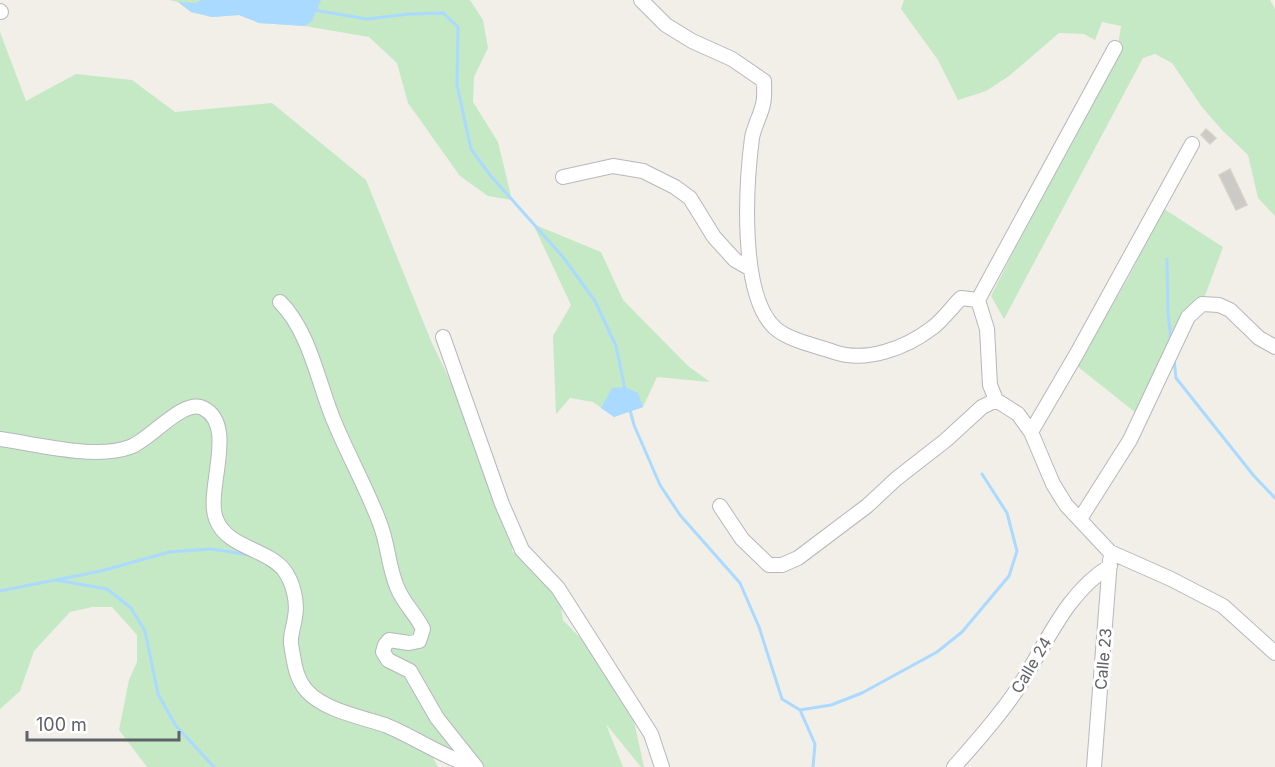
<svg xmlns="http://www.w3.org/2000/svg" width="1275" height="767" font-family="Inter,sans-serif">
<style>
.green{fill:#c5e8c5}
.water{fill:#aadaff}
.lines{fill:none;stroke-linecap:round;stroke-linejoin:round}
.stream{stroke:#aadaff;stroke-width:3}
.building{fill:#cccac5;stroke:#d6d1c6;stroke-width:1.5}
.minor-casing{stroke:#b5b8bc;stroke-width:16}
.minor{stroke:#fff;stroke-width:14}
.labels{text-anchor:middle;stroke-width:6;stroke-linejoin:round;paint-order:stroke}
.street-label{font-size:16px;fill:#5f6368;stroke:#fff}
</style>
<rect width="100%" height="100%" fill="#f1efe8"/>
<path class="green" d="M169,0h301l13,20 5,28 -14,29 -1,25 25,40 14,58 -24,-4 -28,-20 -52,-73 -11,-40 -28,-26 -64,-11 -46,-3 -20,-8 -27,2 -21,-5 -13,-10z
M904,0h366l5,9v207l-17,-18 -10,-43 -26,-25 -20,-23 -30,-44 -17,-9 -12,4 -139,261 -13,-23 127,-250 3,-20 -19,-4 -7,18 -11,-6 -25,-1 -50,43 -23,15 -28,9 -20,-40 -37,-51z
M0,32l26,69 50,-27 56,6 43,32 97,-9 94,77 65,161 83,172 -2,38 46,37 5,32 24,25 46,72 11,50h-3l-35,-43 17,43h-151l-47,-24 13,24h-291l-28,-37 10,-50 8,-18v-27l-25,-28h-20l-22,5 -36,39 -14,40 -20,18z
M1164,209l59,38 -21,57 -61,113 -64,-51 51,-88z
M533,224l68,28 22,48 65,66 22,16 -53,-5 -14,30 -29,10 -21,-15 -23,-4 -14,16 -3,-78 18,-31z"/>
<path class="water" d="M201,0h120l-9,21 -7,5 -46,-3 -20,-8 -27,2 -21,-5 -13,-10 18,1z
M625,387l13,6 5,14 -29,10 -13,-9 11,-20z"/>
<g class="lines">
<path class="stream" d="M314,10l53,9 42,-5 34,-1 15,14 -1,58 14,64 19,26 73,82 32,44 21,45 9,43
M1167,259l1,53 3,29
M1174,359l2,19 78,98 21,22
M630,410l4,15 26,60 20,30 60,68 19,44 23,72 18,11 15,34 -2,23
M56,580l51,9 24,19 14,23 13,63 18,32 38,41
M0,591l101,-20 68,-19 42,-3 39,6
M800,710l31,-5 31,-12 75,-41 25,-20 47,-56 8,-25 -10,-38 -25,-39"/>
</g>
<path class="building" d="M1206,129l10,9 -6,6 -9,-9z
M1230,169l17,36 -11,5 -17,-35z"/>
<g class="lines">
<defs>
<path id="minor" d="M641,0l25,25 26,16 40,18 32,22c0,7 1,15 -1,23 -2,11 -9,22 -11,34 -6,46 -13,157 23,190 15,13 40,17 59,24 32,11 72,-4 98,-24 11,-8 19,-20 29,-30l17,2 9,29 3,56 6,15 22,14 13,18 22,52 13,21 44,47 61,27 52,27 52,47
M0,11l1,1
M563,177l50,-11 30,5 32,16 15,11 24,39 21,23 14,8
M978,300l137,-252
M280,302c30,30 38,81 54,119 14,34 32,66 45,100 9,21 9,45 18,66 6,16 19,27 26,42l-4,12 -10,2 -20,-3 -4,5 -2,7 5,8 22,11 27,47 39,49
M443,337l59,167 20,46 36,38 93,146 11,33
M1031,432l45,-77 116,-211
M0,439c37,5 95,21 130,8 20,-7 53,-49 73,-39 35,17 2,82 13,111 11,29 50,29 68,51 9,12 14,32 11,47 -1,9 -5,18 -4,27 3,16 4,34 16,47 17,19 54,26 78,34 30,12 59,33 90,42
M720,506l22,33 27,26h13l16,-7 69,-52 29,-27 50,-39 36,-33 14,-7
M1080,519l50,-79 58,-123 14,-13 17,1 11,5 29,28 16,9
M954,767c22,-25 44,-49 62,-76 29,-43 48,-97 94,-125
M1094,767l16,-207"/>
</defs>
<use href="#minor" class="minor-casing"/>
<use href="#minor" class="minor"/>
</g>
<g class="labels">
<g class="street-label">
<text transform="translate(1103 659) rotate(-85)" y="6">Calle 23</text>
<text transform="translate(1031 665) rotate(-59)" y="6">Calle 24</text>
</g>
</g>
<path d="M27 731v9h152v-9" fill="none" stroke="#5f6368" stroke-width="3"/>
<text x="36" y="731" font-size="18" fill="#5f6368" stroke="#ffffff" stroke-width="4.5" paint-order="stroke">100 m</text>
</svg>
